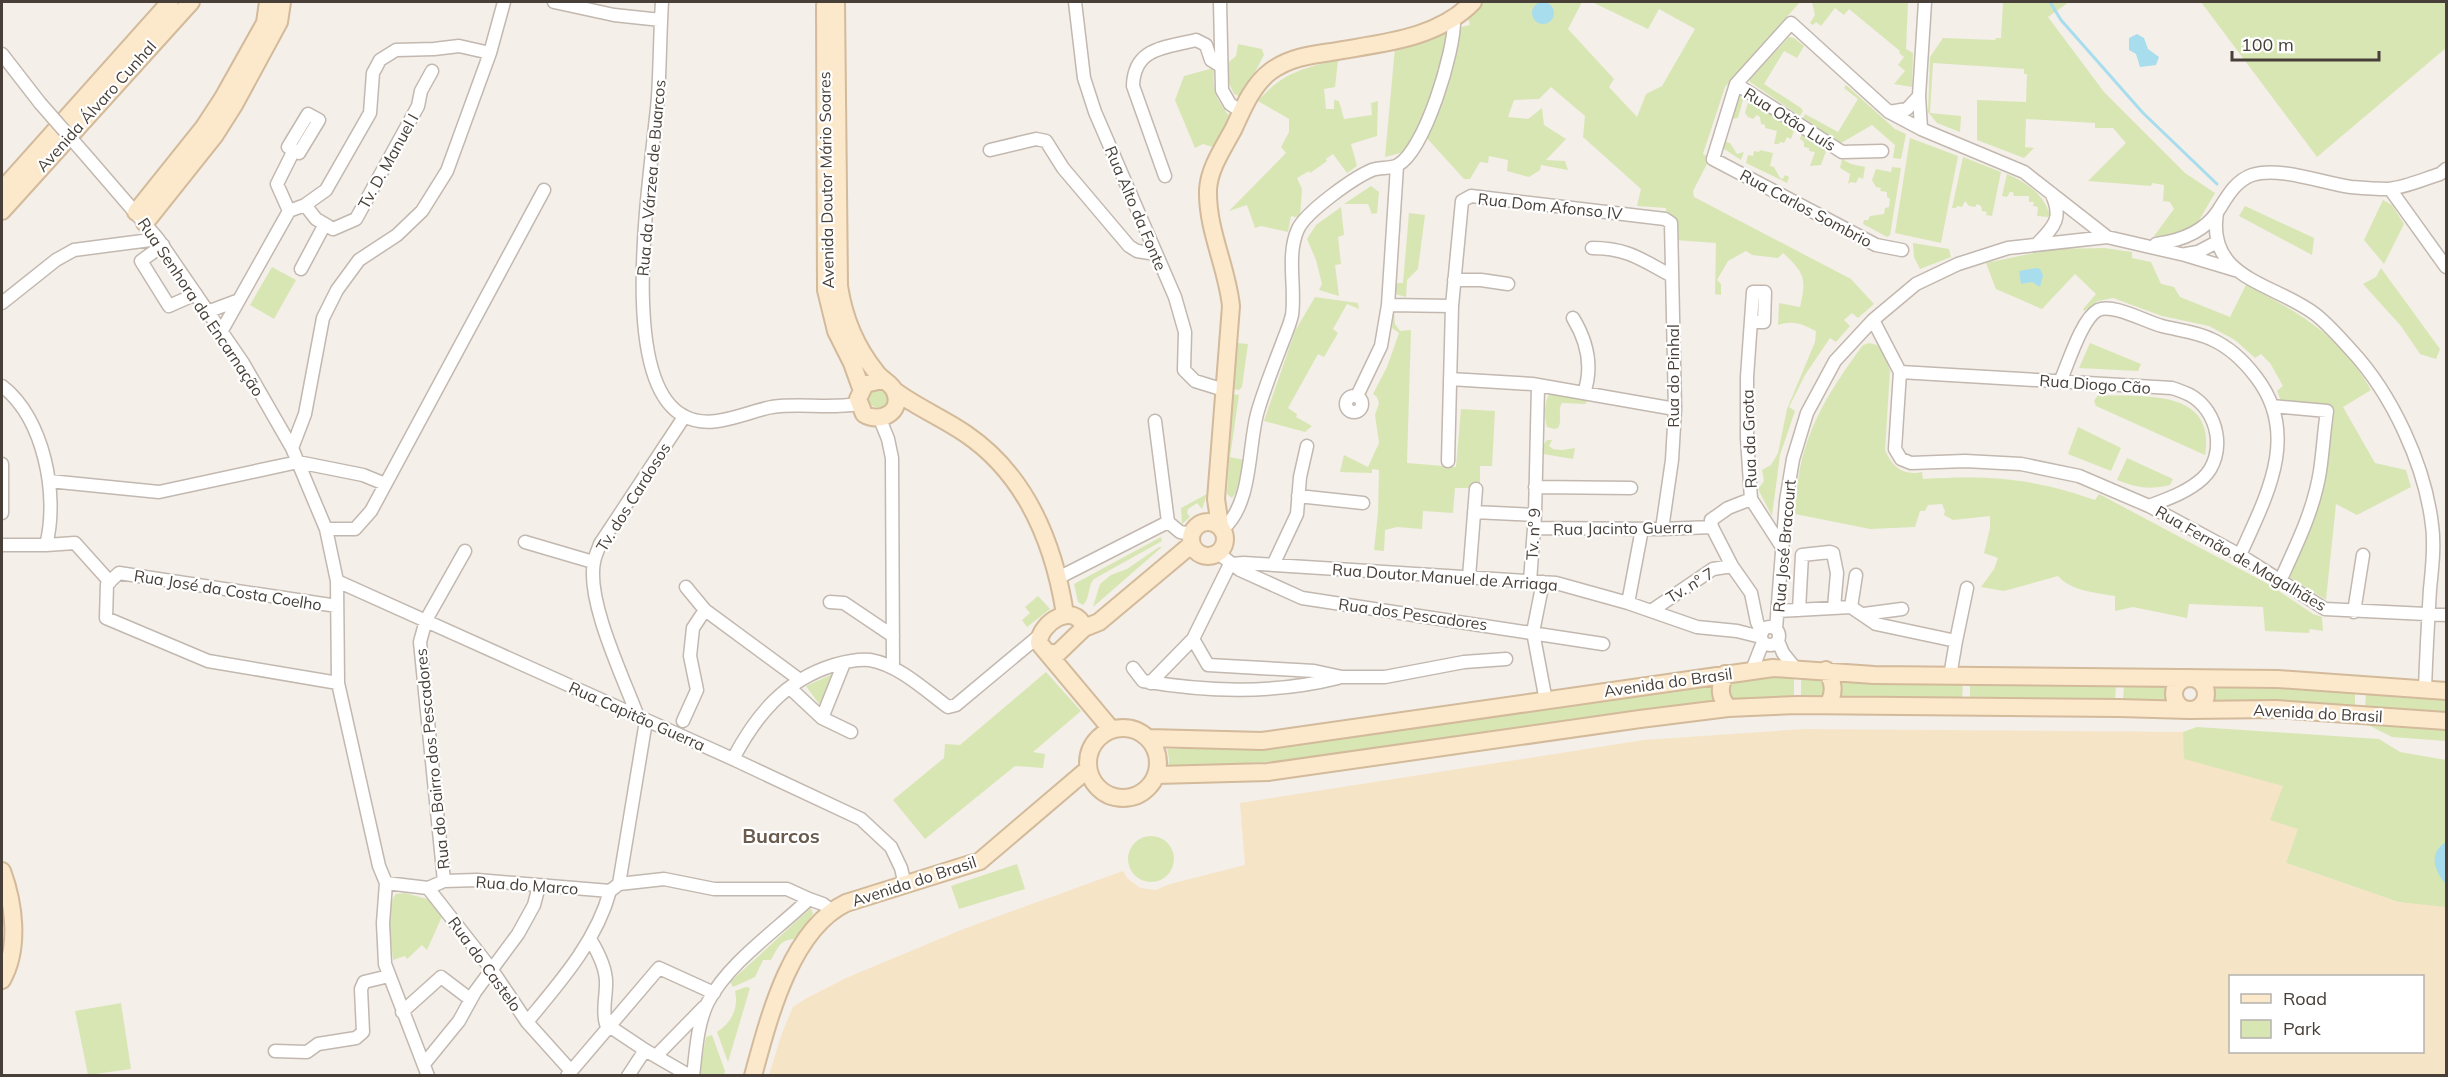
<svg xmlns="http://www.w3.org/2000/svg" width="2448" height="1077" font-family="Mulish,sans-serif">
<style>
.green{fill:#d8e6b4}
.sand{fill:#f6e4c7;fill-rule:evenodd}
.water{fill:#a8ddee}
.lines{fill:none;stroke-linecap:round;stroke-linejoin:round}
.stream{stroke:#a8ddee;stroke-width:3}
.street-casing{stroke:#c2b8af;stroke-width:15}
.secondary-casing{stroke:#d2ba9a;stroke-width:20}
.street{stroke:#fff;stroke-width:12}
.secondary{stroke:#fce8cb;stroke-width:16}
.street-bridge-casing{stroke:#c2b8af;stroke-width:15;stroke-linecap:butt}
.street-bridge{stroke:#fff;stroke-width:12}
.labels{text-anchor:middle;stroke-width:4.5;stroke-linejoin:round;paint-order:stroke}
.street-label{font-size:16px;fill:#473f38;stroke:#fff}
.quarter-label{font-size:20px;font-weight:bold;fill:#6a5b4f;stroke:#fff}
</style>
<rect width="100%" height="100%" fill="#f4efe9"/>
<path class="green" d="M1483,2h99l-14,27 46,50 -5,8 28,30 9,-23 16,-8 33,-57 -36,-20 -11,20 -56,-27h208l-75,85 -22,67 7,4 -17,33 1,6 157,82 23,25 -16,14 -6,-5 -8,7 6,6 -14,16 -6,-4 -25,37 -16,32 6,4 -15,44 -8,61 -14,-27 6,-8 -2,-11 9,-5 7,-12 9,-44 28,-67 1,-11c-14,-7 -23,-11 -38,-6l1,-22 21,4c7,-28 4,-35 -17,-54l-5,5 -26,-3 -6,-4 -18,10 -11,19 4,4v11l-6,-1 1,-51 -41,-3 -9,-24v-8l-29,-2 4,-17 -58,-52 2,-21 -34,-29 -12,12 -25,1 -6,17 20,2 14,-11 2,17 22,14 -20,21 19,1 3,9 -27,-5 -1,5 -11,7 -22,-6 1,-11 -19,-4 -1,7 -8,-1 -10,17h-6l-40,-44 33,-107 13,-3 -2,-8z
M1812,2h96l-2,47 7,4 -1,34 -18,-3 11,-13 -7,-6 6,-8 -5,-4 1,-2 -51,-42 -5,6 -9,-7 -14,18 -5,-4 -3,3 -3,-2 5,-8z
M1998,2h71l-21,15 56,75 81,81 30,20 -17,29 -18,16 -26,-2 20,-27 -4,-7 -7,-1 1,-16 -12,-2 -1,3 -63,-5 38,-38 -13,-15h-18v-5l-69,-4 -1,28 9,1 -10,10 -47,-18v-40l49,2 1,-28h-3v-5l-91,-6 -3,50 31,3 -1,16 -23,-9 -9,-11 2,-55 13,-19 52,2 1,-2h5l2,-36z
M2201,2h243l2,3v43l-129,109z
M1449,31l-6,33 -31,82 -12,7 -15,4 10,-110z
M1789,37l5,1 10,8 -7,12 -13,-7 -20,33 37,24 2,3 -3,5 -50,-34v-3z
M1238,44l24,5 2,6 -19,36 -6,5 -5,-2 -5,-11v-21l7,-6z
M1338,60l-3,27 -11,2 2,20h8v-9l5,1 5,18 28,-4 -1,-12 7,-2 -1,35 -26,8 6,22 -10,7 -14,-19 -7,5 1,2 -17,12 -1,-2 -12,7 5,11 -2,29 -9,-2 -3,16 -27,-6 -6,2 -8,-23 -18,6 57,-58 -5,-6 8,-15v-13l-31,-18c24,-28 45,-33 80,-41z
M1210,69h4c-2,24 3,31 17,49l-15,30 -13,-4 -8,4 -20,-48 9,-24z
M1846,85l49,44 11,5 -5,25 -8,-1 2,-13 -23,-20 -31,18 -38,-25 2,-4 33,18 20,-33 -14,-11z
M1741,95l3,1 -6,22 -7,1 -5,23 4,1 7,11 7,-2 -3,8 -20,-13 17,-51z
M1749,99l46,29 -4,11 -4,-2 -3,6 -4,-1 -1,2h-5l3,-13 -12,-3v-3l-4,-1 -1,-7 -3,-2 -4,4 -5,-2 -3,-4z
M1802,133l25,16 -6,16 -11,1 5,-14 -6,-1v-3l-5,-1v-5l-4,-3z
M1910,138l48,18 -17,87 -46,-10z
M1760,150l13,3 -3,13 4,1 6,11 3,1 2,-4 4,2 -2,6 -41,-20 2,-8 5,1 1,-5 5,1z
M1963,157l38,15 -9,44 -6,-1 1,-3 -5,-1 -1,-5 -4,-2 -2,3 -6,-1 -4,-5 -3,6 -5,-1 -1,2h-4z
M1842,159l9,5 14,3 -2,12 -4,-2 -3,6 -5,-1 -3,2 2,-10 -10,-6z
M1892,167l9,1 -11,67 -3,2 -24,-13 1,-4h4l2,-4 14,-2 1,-6 4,-1 1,-8 -3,-2v-5l-7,-1 1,-3 -5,-1 -4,-7 4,-11 15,3z
M2007,174c20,9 36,19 43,41l-2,2 -11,-1 1,-9 -5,-1 1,-4h-5v-6h-15l-1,-4h-3l-3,5 -5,-1z
M1371,186l8,6 -2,21 -5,1 -4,-10h-24z
M2383,200l9,5 12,19 -20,40 -20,-24z
M2245,206l69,32 -2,17 -73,-39z
M1341,207l3,28 -6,2 3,27 -6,1 4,31 -20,-6 3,-6 -6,-24 -9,-21 9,-14z
M1409,213l16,2 -7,54 -11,11 -1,17 -11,-3 1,-11h7z
M1913,243l36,6 2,8 -31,12 -6,-12z
M2104,248l28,4v6l19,4 10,22 13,3 6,10 50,20 16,-32c54,28 94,50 125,105l-28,17 32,56 31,7 5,17 -54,28 -21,-11 -10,96 -41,-26 22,-48 21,-117 -47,-8 -4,-10 6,-5 -13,-23 -9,-9 -6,4 -20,-18 -26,-14 -47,-10 -49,-18 -15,3 -14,10 -1,-2 13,-15 -21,-20 -33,35 -46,-20 -10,-26 67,-14z
M272,267l24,13 -22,39 -24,-14z
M2381,268l59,81 -4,10 -16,-5 -19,-28 -38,-42 13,-7z
M1315,297l43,6 1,6 -12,-5 -14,25 5,4 -14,24 -6,-3 -30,54 9,6 -1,3 16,9 -7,6 -41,-11 31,-90z
M1394,311l1,13 5,7 11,-1 -4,133 49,4 5,-58 34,2 -3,55h-12v22h-25l-2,25 -30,-2 -1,18 -25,-2 -12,3 -1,21 -10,-1 4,-37 1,-43 -7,-1v4l-32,-1 4,-17 24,12 11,-24 -4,-28 4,-12 -2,-6 -4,-3 14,-27 12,-34 -7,-5z
M1238,343l10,1 -6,43 -3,3 -6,-1z
M1869,343l8,2 7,9 6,17 -5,79c7,17 18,26 37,22l1,7c67,-4 109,-1 172,21l4,-6 171,91 43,29 9,3 1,14 -13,-2 -1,4 -44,-2 -2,-24 -74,-3 -2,14 -54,-11 -18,4v-15c-18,-3 -44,-5 -57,-20l-54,15 -23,-4 13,-18 4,-11 -14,-5 6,-25v-12l-37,4 -9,-5 1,-4 -3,-7 -14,1 -3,6h-5l-5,16 -45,2 -75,-15c1,-15 2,-31 5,-46 10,-48 35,-85 63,-123z
M2090,343l51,21 -3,7 -59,-3z
M868 398a10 10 0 1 1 20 0a10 10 0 1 1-20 0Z
M1550,393l37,4v5l-2,2 -23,-1c-5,7 1,17 -4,25l-4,1 -7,-2c-3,-9 -3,-26 3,-34z
M1233,394l6,1 -9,62 14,3 -8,32 -4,6 -5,-4z
M2098,395c44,2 119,-7 107,60l-109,-49 -2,-5z
M2078,427l43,21 -10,23 -43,-17z
M1547,440h5l-3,6 4,3 9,1 13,-2 -2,11 -30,-5 1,-10z
M2127,458l46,21 -3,6c-22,5 -32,3 -53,-5z
M1207,494l-5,15 -5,-6 -9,6 -1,4 3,4 -8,7 -1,-16z
M1161,537l1,4 -68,38c-7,8 -3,18 -11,26l-5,-3 -4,-18z
M1159,547h3l-69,60 7,-23 11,-9 16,-6z
M1038,596l12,13 -23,18 -5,-7 8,-7 -5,-6z
M837,672l-15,36 -16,-22z
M1046,672l35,39 -48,41 12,2 -2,14 -28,-2 -90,73 -32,-39 51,-42 1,-14 15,1z
M1794,674v27l-63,1 -5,-15 11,-8z
M1801,674l20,3 6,9 -5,12 -21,2z
M1837,678l126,3 -1,19 -126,-1z
M1715,682l3,22 -421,56 -129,8 1,-9 -2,-10 119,-5z
M1970,682l146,1 -1,19 -145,-2z
M2124,684l46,2v14l-4,2h-43z
M2208,686h71l76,5v17l-145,-6 1,-8z
M2366,691l80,5v18l-81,-4z
M2366,724l80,6v11l-54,-4z
M2197,727l182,12 21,13 46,8v149l-48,-7 -112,-39 -16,-43 -87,-61v-27z
M1128 859a23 23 0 1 1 46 0a23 23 0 1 1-46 0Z
M1017,864l8,25 -66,20 -8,-23z
M405,893l22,6 17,13 -17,38 -5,-5 -15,14 -2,-3 -12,4c-1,-17 -9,-52 3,-66z
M811,908l2,6 -16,25c-17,0 -18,7 -26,21h-8l-8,17 -22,10 -3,-5z
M746,987l4,1 -22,74 -11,-30c14,-9 22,-23 18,-41z
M121,1003l10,66 -43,6 -13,-64z
M712,1035l13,36 -1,4h-25l7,-38z"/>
<path class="sand" d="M1805,729l378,3 1,27 99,27 -13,34 28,9 -12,34 112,39 48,5v168h-1677l13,-42 11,-26 12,-8 41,-21 120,-50 157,-57 4,7 13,10 16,2 14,-6 75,-19 -5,-62 404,-63zM2230,976h192v76h-192z"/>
<path class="water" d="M1532 13a11 11 0 1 1 22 0a11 11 0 1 1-22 0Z
M2137,34l7,4 4,11 11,8 -3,8 -16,2 -4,-13 -7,-4v-12z
M2036,268l4,1 3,6 -3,12 -8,-5 -11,2 -2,-13z
M2446,842v42c-12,-13 -18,-31 0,-42z"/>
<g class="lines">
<path class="stream" d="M2050,2l11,18 82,93 74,71"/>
<defs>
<path id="street" d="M554,2l60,13 47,5
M662,2c-2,31 -2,63 -4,95 -5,66 -44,283 26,319 27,15 61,-4 88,-9 29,-4 57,2 86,-3
M1075,2l9,76 11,34 80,185 10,35 -1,38 11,11 29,9
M1220,2l2,88 8,14 12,8
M2,54l38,49
M1736,84l106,68 40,-1
M1889,112l18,-3 12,-13
M308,114l11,6 -20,33 -11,-6z
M1921,129l-2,-33 6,-94
M990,150l46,-11 10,2 17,27 66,78 8,5 19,3
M89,159l69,80 85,124 49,85 34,81 11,52 1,102 41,183 7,17 -3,40 2,41 43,112
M1165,176l-32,-90c1,-39 32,-38 63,-46l10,5 5,15 10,6
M2390,189l56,78
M305,205l11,14 17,10 23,-10 62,-113 3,-15 11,-20
M289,211l-12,-27 17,-34
M2217,213c-11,66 57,70 98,101 13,10 25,24 36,36 41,44 74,115 81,175 3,21 0,44 -2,64 -2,34 -4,67 -5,101
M2038,243c17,-17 25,-26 13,-50
M2156,244c23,-3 48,-12 62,-33 9,-14 17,-30 34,-36 26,-9 71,8 99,12 12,1 25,2 36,2 17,-1 37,-10 53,-15l6,-5
M163,245l-22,16 28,45 27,-12
M1592,248c36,0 50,12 80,28
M1902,250l-26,-5 -163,-86 23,-75 55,-61 98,89 32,17 103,43 83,65
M2186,254l12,-2 19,-10
M301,269l24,-45
M1454,280h27l27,4
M2,303l54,-43 18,-10 84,-11
M1388,305l64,1
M207,312l32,-12
M1573,318c14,23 20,49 11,75
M1873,320l27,52 272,16c6,2 12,4 18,7 29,16 37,60 13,83 -15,14 -36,21 -54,28
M1752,322h12l1,-30h-12l-6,85v61l4,61 31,48
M221,332l68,-121 16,-6 21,-15 44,-77 3,-40 7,-13 16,-10 38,-1 25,-3 31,7
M1900,372l-5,77 6,10 10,4 54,-2 56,3 58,12 70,30 91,49 85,54 121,6
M1450,379l82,5 143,25
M2060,382c8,-18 22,-64 38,-72 15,-7 48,12 64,16 16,4 35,6 49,13 18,8 33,22 45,38 45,58 10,120 -16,178
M2,386c42,32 57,110 44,159h-44
M1357,396l24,-50 7,-41 9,-139
M1346 404a8 8 0 1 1 16 0a8 8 0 1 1-16 0Z
M2272,406l55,5c-3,20 -4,40 -7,60 -6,39 -24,75 -40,110
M880,419l8,20 4,19 1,210
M1155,421l13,101 12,10 12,2
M292,448l13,-34 18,-96 14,-28 22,-30 38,-25 25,-24 25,-40 43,-118 14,-51
M1448,461l4,-155 10,-105 9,-5 194,23 6,4 4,186 -3,51 -10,69
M2,464v49
M49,481l110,11 139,-30 65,13 22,9
M1535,487l96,1
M1298,496l65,7
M1474,512l61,3
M1712,527l20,39 19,27 6,29 5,11
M1712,527l-1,-7 17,-12 23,-9
M1534,528l128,1 50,-2
M326,529h29l16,-18 173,-321
M1223,529c29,-25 25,-80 34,-115 7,-25 17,-49 26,-73 3,-8 7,-17 9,-26 4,-27 -6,-60 6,-86 8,-17 55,-51 74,-59 7,-3 19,-1 26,-5 27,-15 57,-115 56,-145
M525,542l68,20
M46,545l29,-2 35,39
M1218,553l22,17 62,28 301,46
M1230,564l14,-1 312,20 72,20 69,24 40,4 24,6
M1273,565l24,-51 3,-37 7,-31
M1469,577l7,-88
M1058,578l110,-56
M337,581l396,178 128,60 30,28 10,21 4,17
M1530,581l5,-66 3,-129
M1543,582l-10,50 13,69
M686,587l19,23 95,70
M830,602l14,1 49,33
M1628,603l14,-74
M337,606l-218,-33 -12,11 -1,34 102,43 130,22
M1851,607l5,-32
M1799,610l3,-55 28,-3 3,1 4,20 -3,35
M1651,611l62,-42 19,-3
M1778,611l73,-4 25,17 80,17 -6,35
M2354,612l9,-57
M1864,614l38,-5
M1761 636a9 9 0 1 1 18 0a9 9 0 1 1-18 0Z
M1776,629l10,-128 7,-42 14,-46 28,-52 38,-41 43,-36 42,-20 50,-16 99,-11 78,18 50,15
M1193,639l15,26 106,6 28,6h43l79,-15 42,-3
M1778,641l5,12 12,15
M1956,641l11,-53
M1133,668l10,13c64,11 131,13 195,-3
M1752,670l11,-28
M1150,683l43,-44 37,-75
M790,688l32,30 29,14
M638,717c-14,-38 -52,-116 -44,-155 1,-6 4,-12 6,-18l84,-127
M822,718l22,-55
M683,721l14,-31 -7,-34 3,-28 12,-18
M733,759c23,-44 52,-79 101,-94 10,-3 26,-6 36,-5 29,5 55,30 78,47l8,-2 84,-70
M444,881l33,-1 133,11
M386,883l42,5 64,82 35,52 44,49
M619,884l27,-163
M428,888l16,-7 -24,-239 6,-22 39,-69
M610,891l9,-7 45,-5 50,10h73l22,10
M590,939c8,13 17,31 16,46 0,13 -4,26 0,39l39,26 45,26
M402,1012l39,-35 29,22
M527,1022c33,-40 69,-80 83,-131
M275,1051l32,1 11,-8 38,-6 7,-6 -2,-43 3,-7 25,-6
M656,1056l48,-49
M424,1064l35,-43 16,-29 43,-58 16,-29 5,-19
M567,1076l92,-108 55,25
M628,1076l17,-26
M693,1076c3,-24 4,-52 15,-74 21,-40 69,-72 101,-103l14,5 9,7"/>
<path id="secondary" d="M836,2l3,284c5,33 16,60 37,86 5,8 16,11 19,20 8,20 -15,32 -31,22l-6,-15 7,-15 17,-4
M825,5l1,285 10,41 16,32 9,25
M2,190l168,-188
M2,211l189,-209
M136,212l68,-85 19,-29 42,-75 3,-21
M145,223l70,-88 19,-30 45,-83 3,-20
M895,391c23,17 48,27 71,43 60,41 88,110 99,180
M1191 539a17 17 0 1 1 34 0a17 17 0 1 1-34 0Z
M1220,526l-4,-27 15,-193c-4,-39 -24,-76 -23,-116 1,-22 16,-43 26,-62 9,-20 19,-44 37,-57 18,-13 38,-16 60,-19 49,-9 105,-12 142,-50
M1084,628c-9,-28 -45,-5 -45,15l72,86
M1084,628l15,-6 93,-78
M1048,653h10l26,-25
M1826,670c8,12 9,22 2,35
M1725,674c-6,14 -6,22 3,34
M2174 694a16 16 0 1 1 32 0a16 16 0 1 1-32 0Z
M1088 763a35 35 0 1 1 70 0a35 35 0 1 1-70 0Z
M1149,738l113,3 511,-73 101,7 404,4 168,12
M1157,775l111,-3 372,-53 88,-11 70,-3 321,3 70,2 87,-1 170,12
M2,871c12,32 18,77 0,109
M753,1076c15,-55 37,-146 93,-173l134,-42 108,-92"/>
</defs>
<use href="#street" class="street-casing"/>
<use href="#secondary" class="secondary-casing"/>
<use href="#street" class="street"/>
<use href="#secondary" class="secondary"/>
<defs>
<path id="street-bridge" d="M40,103l49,56"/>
</defs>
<use href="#street-bridge" class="street-bridge-casing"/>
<use href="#street-bridge" class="street-bridge"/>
</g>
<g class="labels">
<g class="street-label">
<text transform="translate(96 106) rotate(-48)" y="6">Avenida Álvaro Cunhal</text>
<text transform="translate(1790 119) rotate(32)" y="6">Rua Otão Luís</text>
<text transform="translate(388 161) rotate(-61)" y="6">Tv. D. Manuel I</text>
<text transform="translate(651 178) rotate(-85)" y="6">Rua da Várzea de Buarcos</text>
<text transform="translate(826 180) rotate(-91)" y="6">Avenida Doutor Mário Soares</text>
<text transform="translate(1550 206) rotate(6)" y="6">Rua Dom Afonso IV</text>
<text transform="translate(1136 208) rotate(67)" y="6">Rua Alto da Fonte</text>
<text transform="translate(1806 208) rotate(28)" y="6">Rua Carlos Sombrio</text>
<text transform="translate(201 307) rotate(56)" y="6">Rua Senhora da Encarnação</text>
<text transform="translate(1673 376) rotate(-90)" y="6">Rua do Pinhal</text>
<text transform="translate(2095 384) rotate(4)" y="6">Rua Diogo Cão</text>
<text transform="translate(1749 439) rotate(-92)" y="6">Rua da Grota</text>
<text transform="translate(633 497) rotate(-58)" y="6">Tv. dos Cardosos</text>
<text transform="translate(1623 528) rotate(-1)" y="6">Rua Jacinto Guerra</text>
<text transform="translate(1533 534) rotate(-87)" y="6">Tv. nº 9</text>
<text transform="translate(1784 546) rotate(-85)" y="6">Rua José Bracourt</text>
<text transform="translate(2241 558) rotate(30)" y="6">Rua Fernão de Magalhães</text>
<text transform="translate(1445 577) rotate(4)" y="6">Rua Doutor Manuel de Arriaga</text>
<text transform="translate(1690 585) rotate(-31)" y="6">Tv. nº 7</text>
<text transform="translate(228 590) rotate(9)" y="6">Rua José da Costa Coelho</text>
<text transform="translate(1413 614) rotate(8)" y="6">Rua dos Pescadores</text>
<text transform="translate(1668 682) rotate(-8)" y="6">Avenida do Brasil</text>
<text transform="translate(2318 713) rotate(3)" y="6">Avenida do Brasil</text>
<text transform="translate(637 716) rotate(24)" y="6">Rua Capitão Guerra</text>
<text transform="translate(432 759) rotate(-96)" y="6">Rua do Bairro dos Pescadores</text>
<text transform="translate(914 881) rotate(-18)" y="6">Avenida do Brasil</text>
<text transform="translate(527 885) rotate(4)" y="6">Rua do Marco</text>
<text transform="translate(485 964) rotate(54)" y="6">Rua do Castelo</text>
</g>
<g class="quarter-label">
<text x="781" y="843">Buarcos</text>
</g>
</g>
<rect width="2448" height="1077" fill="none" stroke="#473f38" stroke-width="6"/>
<rect x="2229" y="975" width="195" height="78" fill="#ffffff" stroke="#b5b2af" stroke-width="1.5"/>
<rect x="2241" y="994" width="30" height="9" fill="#fce8cb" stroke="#b5b2af" stroke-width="1.5"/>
<text x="2283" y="1005" font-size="18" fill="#473f38">Road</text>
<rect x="2241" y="1020" width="30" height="18" fill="#d8e6b4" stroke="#b5b2af" stroke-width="1.5"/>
<text x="2283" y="1035" font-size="18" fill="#473f38">Park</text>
<path d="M2232 51v9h147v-9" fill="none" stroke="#473f38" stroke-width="3"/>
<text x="2241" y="51" font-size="18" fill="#473f38" stroke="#ffffff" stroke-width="4.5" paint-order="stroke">100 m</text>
</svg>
